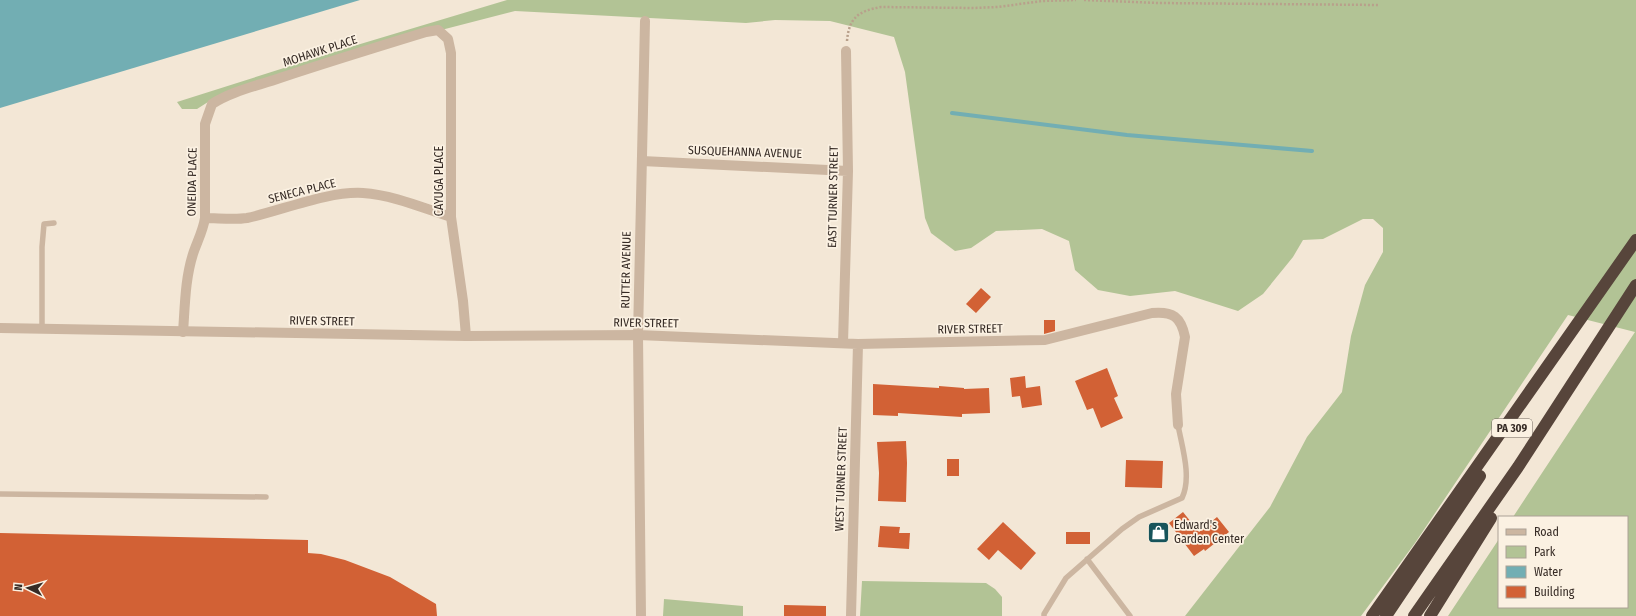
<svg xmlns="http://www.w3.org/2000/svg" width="1636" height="616" font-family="'Fira Sans Condensed',sans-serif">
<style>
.green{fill:#b2c395}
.water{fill:#72aeb3}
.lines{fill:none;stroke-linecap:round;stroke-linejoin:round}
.stream{stroke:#72aeb3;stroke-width:4}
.building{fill:#d26135}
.path{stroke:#b8a08b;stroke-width:2.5;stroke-dasharray:2 2;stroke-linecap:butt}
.service{stroke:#ccb6a1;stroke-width:5.5}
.minor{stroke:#ccb6a1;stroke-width:10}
.tertiary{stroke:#ccb6a1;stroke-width:10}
.motorway{stroke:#57453b;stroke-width:12}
.labels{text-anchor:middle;stroke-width:3.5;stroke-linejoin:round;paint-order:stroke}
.shield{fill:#fbf1e2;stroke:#71665e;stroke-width:1}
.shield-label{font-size:11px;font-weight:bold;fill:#362b25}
.street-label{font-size:12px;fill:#362b25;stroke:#fbf1e2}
.poi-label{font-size:12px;fill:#362b25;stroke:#fbf1e2;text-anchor:start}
</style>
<rect width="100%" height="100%" fill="#f3e7d6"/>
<path class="green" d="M507,0h1129v616h-188l51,-77v68h128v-90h-114l122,-185 -67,-17 -153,228 -54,73h-176l85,-109 37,-70 35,-45 9,-56 14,-51 18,-33v-24l-10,-9h-10l-40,20 -20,1 -10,17 -30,37 -25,17 -63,-20 -45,5 -32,-6 -23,-20 -6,-29 -27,-12 -46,2 -25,17 -16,3 -24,-18 -6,-15 -20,-146 -11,-35 -64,-16 -55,-1 -29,3 -231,-12 -97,25 -199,59 -22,14h-15l-5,-7 170,-54z
M862,581l124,2 9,6 7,8v19h-142z
M664,599l79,7v10h-80z"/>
<path class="water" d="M0,0h360l-360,108z"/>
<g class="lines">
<path class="stream" d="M952,113l175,22 185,16"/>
</g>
<path class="building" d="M981,288l10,9 -15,16 -10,-9z
M1044,320h11v11l-11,3z
M1107,368l11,28 -4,2 9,20 -22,10 -8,-20 -6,2 -12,-29z
M1025,376l1,12 14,-2 2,19 -20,3 -2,-12 -8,1 -2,-19z
M873,384l66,4v-2l25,2v1l25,-1 1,25 -28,1v3l-64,-4v3l-25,-1z
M906,441l1,22 -1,39 -28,-1 1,-28 -2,-31z
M947,459h12v17h-12z
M1126,460l37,1 -1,27 -37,-1z
M1183,512l16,20 18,-15 12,15 -24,19 -1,-2 -10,7 -25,-33z
M1003,522l33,31 -15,17 -23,-20 -9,10 -12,-11z
M880,526l20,1 -1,6h11l-1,16 -31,-2z
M1066,532h24v12h-24z
M0,533l308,7v13l13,1 24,6 45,17 46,27 1,12h-437z
M784,605l42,1v10h-42z"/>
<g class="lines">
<path class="path" d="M1084,0l75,3 220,2
M847,41c2,-24 12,-30 34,-34l93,1 24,-1 44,-6 34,-1"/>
<path class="service" d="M42,329v-82l2,-23 10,-1
M0,494l266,3
M1087,559l43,57
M1044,616v-2l22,-36 56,-49 17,-12 43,-19c10,-21 0,-51 -4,-73"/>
<path class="minor" d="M645,21l-7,314 220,9 187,-4 107,-27c21,-2 29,4 33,24l-9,57 2,31
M642,161l206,10
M205,218c13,0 29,2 42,0 36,-8 81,-27 116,-25 30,2 60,15 88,24
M183,332c2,-26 2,-53 10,-78 4,-12 10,-23 12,-36v-94l7,-20c20,-13 45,-18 68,-26 48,-16 97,-31 146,-46l12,-2 10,9 3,14v164l12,84 3,35
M843,343l5,-172 -2,-120
M851,616l7,-272"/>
<path class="tertiary" d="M0,328l466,8 172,-1 3,281"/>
<path class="motorway" d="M1372,616l264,-376
M1386,616l94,-140
M1414,616l104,-149 118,-182
M1430,616l61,-98"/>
</g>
<defs>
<symbol id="shop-square" viewBox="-11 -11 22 22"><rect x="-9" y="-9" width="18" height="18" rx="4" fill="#17545b" stroke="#fbf1e2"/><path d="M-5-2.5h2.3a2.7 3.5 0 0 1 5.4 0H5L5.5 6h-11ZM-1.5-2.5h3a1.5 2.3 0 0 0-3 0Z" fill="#fff"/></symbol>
</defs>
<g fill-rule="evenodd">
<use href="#shop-square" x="1146" y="520" width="25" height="25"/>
</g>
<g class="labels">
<rect class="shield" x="1492" y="419" width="40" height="18" rx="3"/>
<g class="shield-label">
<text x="1512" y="432">PA 309</text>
</g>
<g class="street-label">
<text transform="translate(320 51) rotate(-18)" y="4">MOHAWK PLACE</text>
<text transform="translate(745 152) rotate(2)" y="4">SUSQUEHANNA AVENUE</text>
<text transform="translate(439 181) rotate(-90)" y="4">CAYUGA PLACE</text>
<text transform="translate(192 182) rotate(-89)" y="4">ONEIDA PLACE</text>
<text transform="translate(302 191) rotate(-14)" y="4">SENECA PLACE</text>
<text transform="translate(833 197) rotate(-89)" y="4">EAST TURNER STREET</text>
<text transform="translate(626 270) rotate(-89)" y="4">RUTTER AVENUE</text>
<text transform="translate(322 321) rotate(1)" y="4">RIVER STREET</text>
<text transform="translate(646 323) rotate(1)" y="4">RIVER STREET</text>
<text transform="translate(970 329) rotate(-1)" y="4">RIVER STREET</text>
<text transform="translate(841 479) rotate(-88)" y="4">WEST TURNER STREET</text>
</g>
<g class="poi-label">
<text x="1174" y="529">Edward's<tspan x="1174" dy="14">Garden Center</tspan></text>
</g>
</g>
<rect x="1498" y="516" width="130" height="92" fill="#fbf1e2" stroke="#aca296"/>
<rect x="1506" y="529" width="20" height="6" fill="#ccb6a1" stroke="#aca296"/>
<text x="1534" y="536" font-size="12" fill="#362b25">Road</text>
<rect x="1506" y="546" width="20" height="12" fill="#b2c395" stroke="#aca296"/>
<text x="1534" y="556" font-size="12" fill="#362b25">Park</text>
<rect x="1506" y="566" width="20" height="12" fill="#72aeb3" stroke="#aca296"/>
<text x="1534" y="576" font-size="12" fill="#362b25">Water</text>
<rect x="1506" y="586" width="20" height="12" fill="#d26135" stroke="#aca296"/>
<text x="1534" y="596" font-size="12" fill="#362b25">Building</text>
<g transform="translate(28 588) rotate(275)" stroke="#fbf1e2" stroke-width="3" paint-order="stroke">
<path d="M0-3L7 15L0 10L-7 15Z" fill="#362b25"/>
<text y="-6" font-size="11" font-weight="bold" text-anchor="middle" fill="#362b25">N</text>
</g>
</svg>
